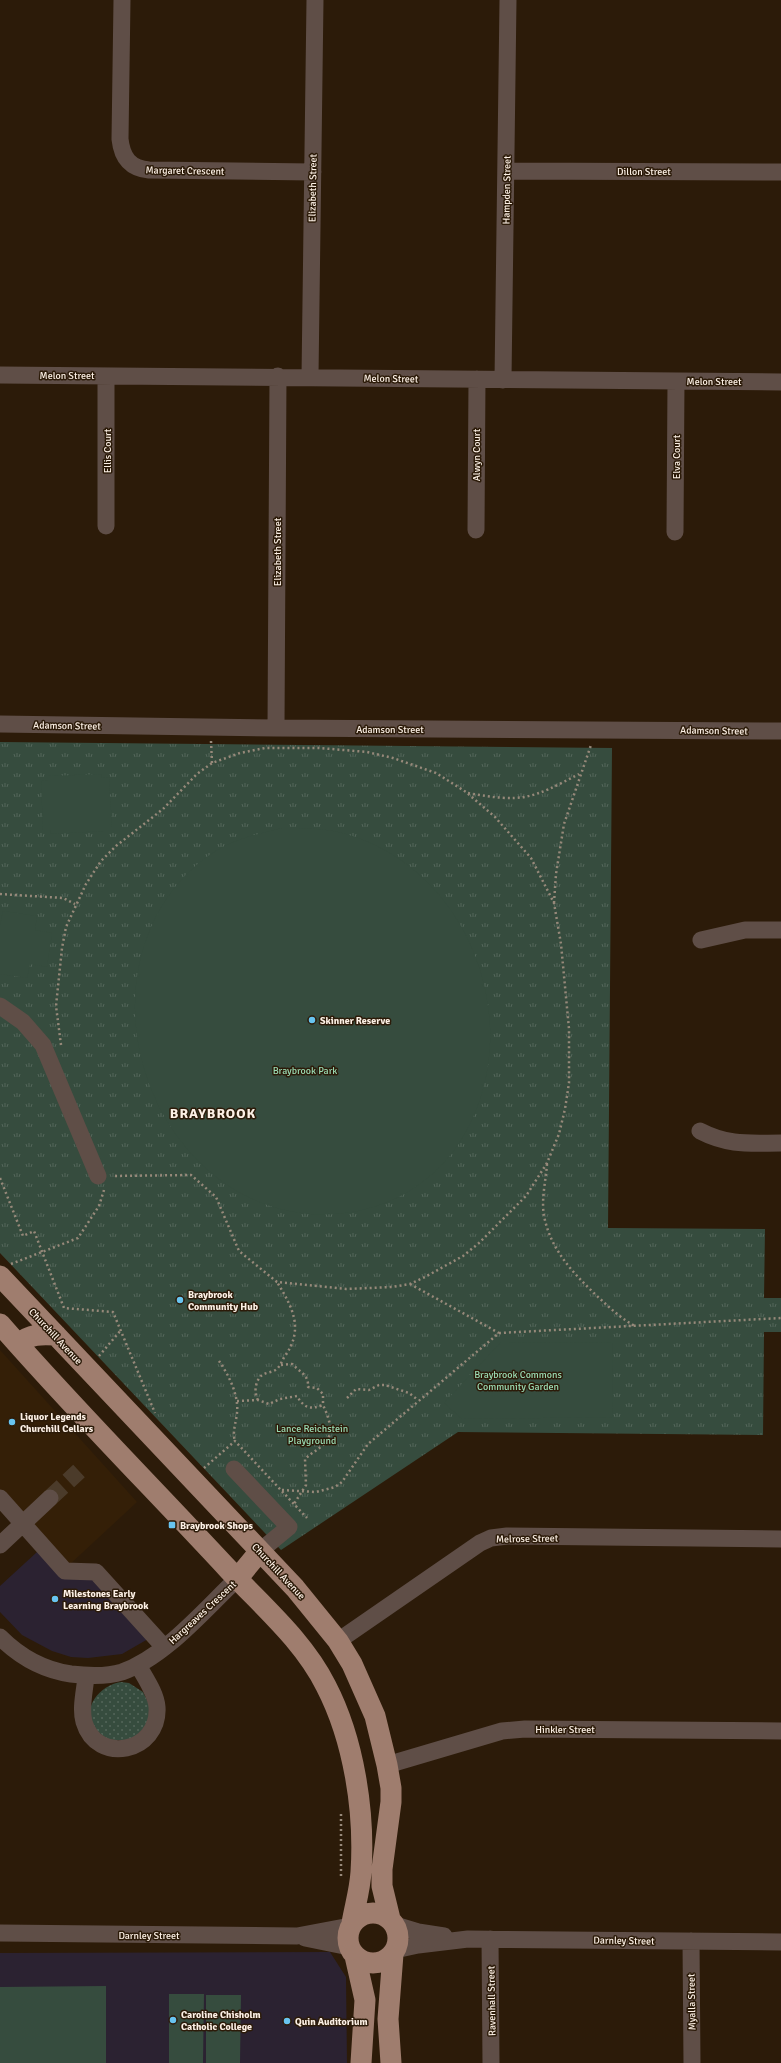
<svg xmlns="http://www.w3.org/2000/svg" width="781" height="2063" font-family="Signika,sans-serif">
<style>
.built{fill:#341f07}
.education{fill:#2b2231}
.grass{fill:url(#grass-dots)}
.park{fill:url(#park-tufts)}
.garden{fill:#364c3e}
.lines{fill:none;stroke-linecap:round;stroke-linejoin:round}
.minor-tunnel{stroke:#4b3b2a;stroke-width:17;stroke-dasharray:17 8;stroke-linecap:butt}
.path{stroke:#97897a;stroke-width:2.5;stroke-dasharray:2 3;stroke-linecap:butt}
.minor{stroke:#5f4e47;stroke-width:17}
.major{stroke:#9f7d6e;stroke-width:21}
.poi-dot{fill:#68c4f0;stroke:#2c1b09;stroke-width:1.5}
.labels{text-anchor:middle;stroke-width:3;stroke-linejoin:round;paint-order:stroke}
.street-label{font-size:10px;fill:#fdf1e6;stroke:#2c1b09}
.poi-label{font-size:10px;font-weight:bold;fill:#fdf1e6;stroke:#2c1b09;text-anchor:start}
.park-label{font-size:10px;fill:#9bdcb4;stroke:#2c1b09}
.district-label{font-size:14px;font-weight:bold;letter-spacing:1px;fill:#fdf1e6;stroke:#2c1b09}
</style>
<defs>
<pattern id="grass-dots" width="8" height="8" patternUnits="userSpaceOnUse"><rect width="8" height="8" fill="#364c3e"/><path d="M2 2h.1M6 6h.1" fill="none" stroke="#54665a" stroke-width="1.8" stroke-linecap="round"/></pattern>
<pattern id="park-tufts" width="24" height="20" patternUnits="userSpaceOnUse"><rect width="24" height="20" fill="#364c3e"/><path d="M3 7l-1-3M5 7V3M7 7l1-3M15 17l-1-3M17 17v-4M19 17l1-3" fill="none" stroke="#54665a"/></pattern>
</defs>
<rect width="100%" height="100%" fill="#2c1b09"/>
<path class="built" d="M0,1350l137,152 -69,64 -68,-73z"/>
<path class="education" d="M37,1552l54,26 57,61 -26,15 -34,4 -17,-1 -19,-6 -30,-16 -22,-23v-26z
M330,1952l16,25 1,86h-347v-110z"/>
<path class="grass" d="M121,1682l8,1 14,9 7,14 -1,17 -17,17h-24c-3,-3 -8,-6 -12,-10 -17,-21 4,-45 25,-48z"/>
<path class="park" d="M0,742l612,6 -4,480 157,1 -1,69h17v34h-17l-1,103 -305,-3 -177,118 -281,-297z"/>
<path class="garden" d="M101,774l1,4 7,-1 3,50h-8v4l-53,3 -1,-4h-7l-2,-49 7,-1v-4z
M282,828c22,0 43,0 64,6 127,37 183,196 115,306 -24,39 -65,65 -109,72 -154,25 -260,-153 -200,-287 14,-31 38,-60 69,-77 19,-10 40,-15 61,-20z
M3,911l34,5 -2,14 17,3 -5,34 -17,-3 -3,14 -27,-4v-49z
M501,1342l111,1 1,74 -151,2 -18,-16z
M106,1986v77h-106v-76z
M169,1994h35l-1,69h-34z
M206,1995h35l-1,68h-34z"/>
<g class="lines">
<path class="minor-tunnel" d="M50,1498l29,-27"/>
<path class="path" d="M211,741l1,22
M468,793c55,10 63,6 111,-19
M0,894l63,4 12,6
M554,903l2,-29 8,-50 27,-79
M61,1045l-5,-39 6,-58 4,-21 20,-43 15,-23 15,-15 47,-37 34,-35 15,-11 28,-10 25,-5h54l48,4 26,6 43,15 30,19 29,25 36,41 23,45 7,41 8,85v54l-4,26 -6,25 -12,29 -21,33 -47,47 -16,13 -38,21 -15,7 -18,3 -46,2 -69,-7 -38,-31 -23,-54 -25,-22 -79,1
M547,1164c-1,16 -6,35 -3,52 7,34 28,56 53,80 12,11 23,22 38,30
M0,1178l23,58 11,-5 30,77 49,4 42,101
M11,1264l67,-26 21,-32 5,-16
M410,1284l89,49
M99,1356l22,-26
M219,1361c10,14 20,35 18,52 -1,10 -5,19 -2,28
M281,1365l11,-1c8,8 17,11 16,23l9,1 6,6v11
M347,1398l9,-9 13,1 10,-5h6l24,8 9,7
M258,1400c-4,-6 -3,-17 2,-23 4,-5 12,-4 17,-8 4,-4 5,-9 8,-13 19,-27 8,-48 -8,-74
M237,1401l21,-1 11,4 11,-5 17,-3c7,12 13,14 26,9 6,13 13,30 -1,41 -6,5 -12,8 -17,13l1,26 -12,19
M204,1468l31,-27 72,77
M282,1490l34,2 19,-5 7,-5 26,-38 131,-111 282,-15
M341,1814v63"/>
<path class="minor" d="M122,0l-2,139c2,19 10,29 29,31l164,2
M506,171l275,1
M0,375l781,7
M310,377l5,-377
M503,380l5,-380
M106,526v-150
M476,530l1,-151
M675,532l1,-151
M0,724l276,4 505,3
M276,728l2,-352
M701,940l44,-10h36
M0,1006l23,16 20,23 55,131
M700,1131c29,15 50,12 81,12
M234,1469l55,58 -29,24
M0,1498l65,73 31,1 68,75
M0,1545l50,-47
M0,1637c20,20 43,33 71,37 17,2 35,3 51,-2 43,-15 82,-62 115,-93
M338,1641l142,-98 11,-5 16,-2 274,3
M86,1676c-1,14 -6,32 -2,46 13,44 76,30 73,-15 -1,-14 -12,-29 -19,-42
M387,1765l115,-34 23,-2 256,2
M395,1925l23,7 26,4
M0,1933l297,3 53,-10
M305,1938l44,9
M490,1939l1,124
M691,1941l1,122
M395,1950l23,-5 50,-6 313,3"/>
<path class="major" d="M0,1276l295,312 43,53 14,23 23,52 12,49 4,23v14l-9,67v17l8,33
M0,1324c73,84 152,163 228,245 34,37 75,71 98,117 28,54 39,126 35,186 -1,17 -6,34 -9,51
M18,1344c13,-10 22,-10 38,-9
M237,1579l23,-28
M348 1938a25 25 0 1 1 50 0a25 25 0 1 1-50 0Z
M355,1956l10,44 -4,63
M391,2063l-3,-44 5,-65"/>
</g>
<g class="poi-dot">
<circle cx="312" cy="1020" r="4"/>
<circle cx="180" cy="1300" r="4"/>
<circle cx="12" cy="1422" r="4"/>
<rect x="168" y="1521" width="8" height="8" rx="2"/>
<circle cx="55" cy="1599" r="4"/>
<circle cx="173" cy="2020" r="4"/>
<circle cx="287" cy="2021" r="4"/>
</g>
<g class="labels">
<g class="street-label">
<text transform="translate(185 170) rotate(1)" y="4">Margaret Crescent</text>
<text x="644" y="175">Dillon Street</text>
<text transform="translate(312 188) rotate(-89)" y="4">Elizabeth Street</text>
<text transform="translate(506 190) rotate(-89)" y="4">Hampden Street</text>
<text x="67" y="379">Melon Street</text>
<text transform="translate(391 378) rotate(1)" y="4">Melon Street</text>
<text x="714" y="385">Melon Street</text>
<text transform="translate(107 451) rotate(-90)" y="4">Ellis Court</text>
<text transform="translate(476 455) rotate(-90)" y="4">Alwyn Court</text>
<text transform="translate(676 457) rotate(-90)" y="4">Elva Court</text>
<text transform="translate(277 552) rotate(-90)" y="4">Elizabeth Street</text>
<text transform="translate(67 725) rotate(1)" y="4">Adamson Street</text>
<text x="390" y="733">Adamson Street</text>
<text transform="translate(714 730) rotate(1)" y="4">Adamson Street</text>
<text transform="translate(56 1336) rotate(47)" y="4">Churchill Avenue</text>
<text transform="translate(527 1538) rotate(-1)" y="4">Melrose Street</text>
<text transform="translate(279 1571) rotate(47)" y="4">Churchill Avenue</text>
<text transform="translate(202 1612) rotate(-43)" y="4">Hargreaves Crescent</text>
<text x="565" y="1733">Hinkler Street</text>
<text x="149" y="1939">Darnley Street</text>
<text transform="translate(624 1940) rotate(1)" y="4">Darnley Street</text>
<text transform="translate(491 2001) rotate(-91)" y="4">Ravenhall Street</text>
<text transform="translate(691 2002) rotate(-91)" y="4">Myalla Street</text>
</g>
<g class="poi-label">
<text x="320" y="1024">Skinner Reserve</text>
<text x="188" y="1298">Braybrook<tspan x="188" dy="12">Community Hub</tspan></text>
<text x="20" y="1420">Liquor Legends<tspan x="20" dy="12">Churchill Cellars</tspan></text>
<text x="180" y="1529">Braybrook Shops</text>
<text x="63" y="1597">Milestones Early<tspan x="63" dy="12">Learning Braybrook</tspan></text>
<text x="181" y="2018">Caroline Chisholm<tspan x="181" dy="12">Catholic College</tspan></text>
<text x="295" y="2025">Quin Auditorium</text>
</g>
<g class="park-label">
<text x="305" y="1074">Braybrook Park</text>
<text x="518" y="1378">Braybrook Commons<tspan x="518" dy="12">Community Garden</tspan></text>
<text x="312" y="1432">Lance Reichstein<tspan x="312" dy="12">Playground</tspan></text>
</g>
<g class="district-label">
<text x="213" y="1118">BRAYBROOK</text>
</g>
</g>
</svg>
